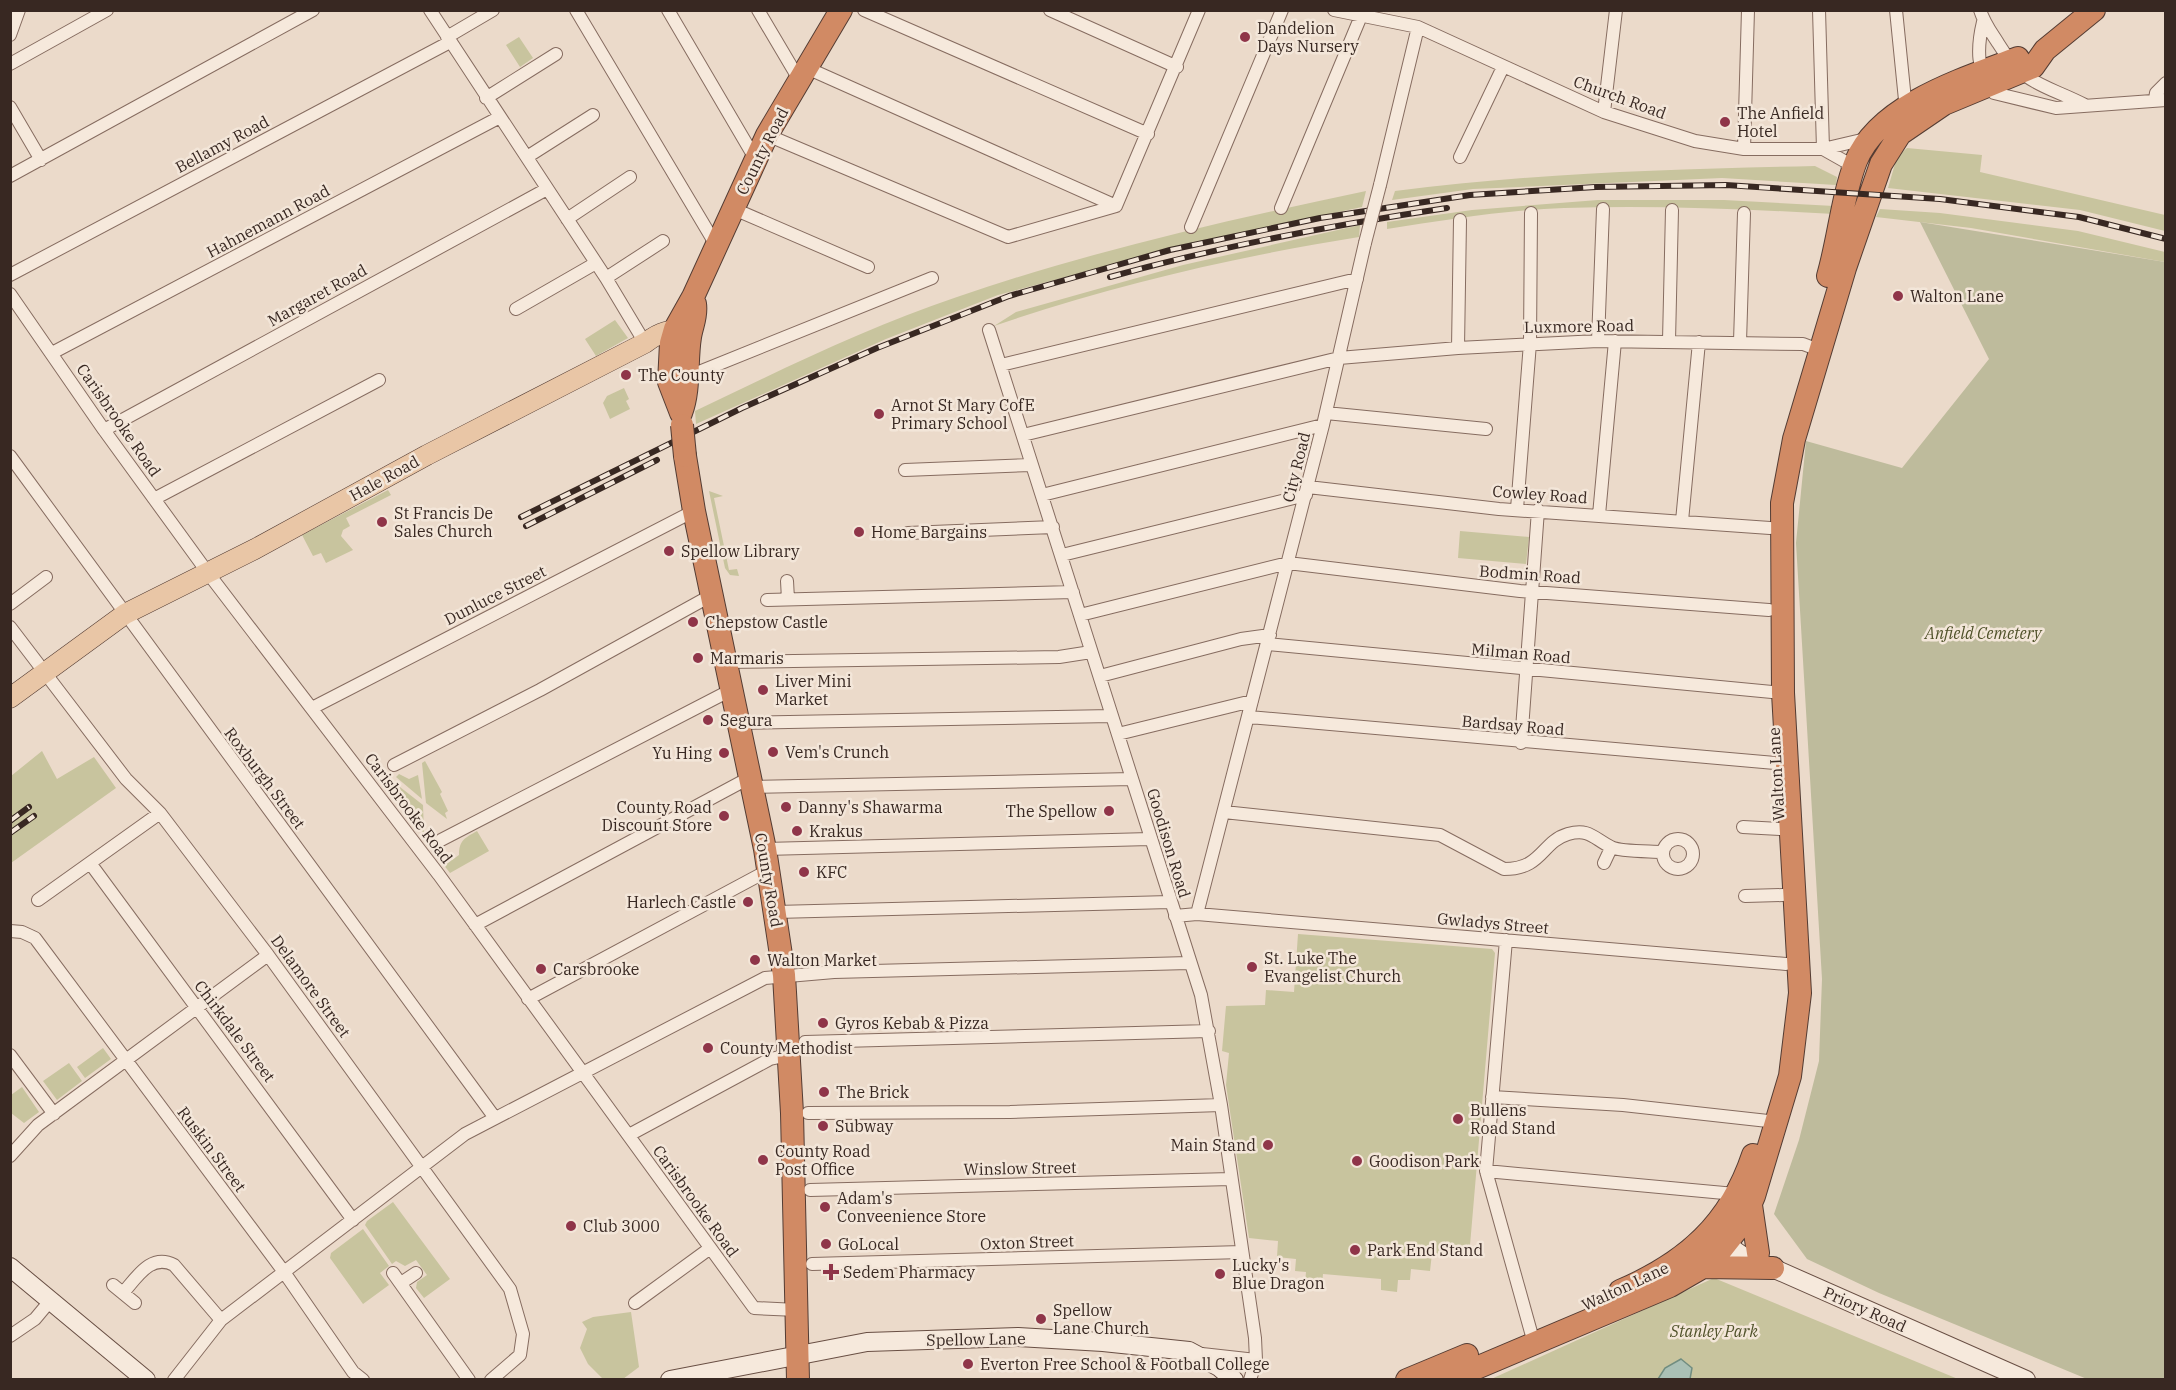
<svg xmlns="http://www.w3.org/2000/svg" width="2176" height="1390" font-family="'IBM Plex Serif',serif">
<style>
.green{fill:#c8c49e}
.cemetery{fill:#bebb9c}
.water{fill:#aac0b5;stroke:#718d80;stroke-width:1.5}
.lines{fill:none;stroke-linecap:round;stroke-linejoin:round}
.street-casing{stroke:#866c60;stroke-width:14}
.secondary-casing{stroke:#684e43;stroke-width:20}
.primary-casing{stroke:#543c33;stroke-width:21}
.highway-casing{stroke:#543c33;stroke-width:24}
.street{stroke:#f6e9dc;stroke-width:12}
.secondary{stroke:#f6e9dc;stroke-width:18}
.primary{stroke:#e9c6a6;stroke-width:20}
.highway{stroke:#d18a64;stroke-width:22}
.rail-casing{stroke:#382822;stroke-width:6}
.rail{stroke:#f3e6d9;stroke-width:4;stroke-dasharray:11;stroke-linecap:butt}
.street-bridge-casing{stroke:#866c60;stroke-width:14;stroke-linecap:butt}
.highway-bridge-casing{stroke:#543c33;stroke-width:24;stroke-linecap:butt}
.street-bridge{stroke:#f6e9dc;stroke-width:12}
.highway-bridge{stroke:#d18a64;stroke-width:22}
.poi-dot{fill:#8f3549;stroke:#f3e6d9;stroke-width:2}
.labels{text-anchor:middle;stroke-width:5;stroke-linejoin:round;paint-order:stroke}
.poi-label{font-size:16px;fill:#382822;stroke:#f3e6d9;text-anchor:start}
.street-label{font-size:16px;fill:#382822;stroke:#f3e6d9}
.park-label{font-size:16px;font-style:italic;fill:#50522a;stroke:#f3e6d9}
</style>
<rect width="100%" height="100%" fill="#ebdaca"/>
<path class="green" d="M519,37l14,21 -13,9 -14,-22z
M1907,148l75,7 -2,17 185,43v16l-85,-21 -192,-22 9,-31z
M1815,166l22,11 -1,8 -114,-7 -249,11 -81,11 3,-9c139,-18 279,-22 420,-25z
M1366,191l-4,16 -188,41 -176,47 -112,44 -190,85 -1,-13c86,-41 172,-84 262,-114 134,-46 271,-77 409,-106z
M1598,200h126l110,6v8c-89,-5 -180,-9 -270,-6 -59,2 -118,12 -177,21v-7l85,-12z
M1880,209l60,4 138,18 87,21v10l-194,-34 -95,-11z
M1360,225l-1,12c-124,20 -246,48 -365,89l22,-14 167,-47z
M615,320l13,18 -32,18 -11,-17z
M624,388l5,11 -3,2 4,8 -20,10 -7,-16 4,-7z
M388,490l3,5 -45,23 4,8 -7,4 -2,6 12,14 -27,13 -5,-10 -8,3 -11,-21z
M709,491l14,5 -9,2 15,72 8,-1 2,7 -9,-1 -5,-7z
M1460,531l69,6 -3,27 -68,-6z
M42,751l15,28 37,-22 22,31 -105,75v-87z
M425,761l17,31 -2,2 8,17 -3,2 2,6 -21,-16 -4,-40z
M399,774l10,5 9,-4 4,24 -26,-22z
M391,780l32,25 1,29 -35,-51z
M477,831l12,20 -39,22 -14,-18 7,-5 9,10 7,-5c0,-15 6,-17 18,-24z
M1298,934l194,15 3,4 -26,304 -37,-4 -2,18 -19,-2 -1,11h-12l-1,12 -16,-2v-11l-58,-5 -1,11 -17,-1 1,-12 -11,-1 1,-12 -19,-2 1,-16 -29,-3 -23,-153 3,-32 -7,-2 4,-45 39,-1 1,-15 28,2z
M103,1048l8,11 -26,19 -8,-11z
M69,1063l13,18 -25,19 -14,-19z
M22,1087l17,25 -15,11 -13,-10v-18z
M393,1202l57,77 -26,19 -8,-10 1,-6 10,-7 -11,-15 -11,6 -9,-5 -4,3 -27,-39 2,-4z
M363,1229l26,37 -9,7 9,12 -26,19 -33,-46 1,-5z
M1714,1278l244,101 -469,1z
M631,1312l8,55 -16,12h-20l-15,-15 -8,-16 7,-19 -5,-7 11,-5z"/>
<path class="cemetery" d="M1920,222l245,40v1117h-78l-208,-86 -72,-34 -33,-45 25,-74 20,-79 3,-82 -26,-436 10,-102 96,27 87,-109z"/>
<path class="water" d="M1681,1359l11,9 -2,11h-32l7,-11z"/>
<g class="lines">
<defs>
<path id="street" d="M430,10l176,268 39,65
M576,10l140,235
M668,10l88,150
M758,10l42,71
M864,10l284,124
M1050,10l127,57
M1334,10l84,17 186,85 91,29 49,8h79l47,-11
M1819,10l4,139
M1896,10l9,90 3,7
M1980,10c4,13 11,22 18,33 26,43 46,41 87,62
M1983,22c-6,25 -7,50 11,71l62,15 110,-8
M10,35l9,-25
M447,37l46,-27
M10,64l97,-54
M807,68l309,138
M486,98l70,-44
M2155,99l1,-6 10,-10
M10,107l31,53
M1604,112l12,-102
M767,135l241,102 108,-31
M1744,149l4,-139
M1823,149l23,13 5,13
M527,157l66,-42
M1460,157l43,-90
M10,176l303,-166
M1380,185l38,-158
M1116,206l83,-196
M1281,208l80,-192
M734,209l134,58
M567,219l63,-42
M1191,227l91,-217
M10,275l440,-233
M606,278l57,-37
M10,294l94,136 104,143 231,302 315,433 43,2
M516,309l80,-46
M989,330l212,665 20,110 34,233 1,22 -6,20
M1598,341l5,-132
M1669,341l3,-131
M1740,342l4,-129
M1458,348l2,-128
M52,353l448,-236
M1001,365l356,-86
M686,374h8l238,-96
M1326,413l160,16
M104,430l443,-241
M1023,435l316,-77 119,-10 140,-7 205,3 16,6
M10,456l485,662
M905,470l126,-5
M1308,487l191,22 271,19
M1042,495l281,-70
M154,499l225,-119
M1517,509l13,-166 1,-130
M1599,515l16,-174
M1682,521l17,-179
M908,533l145,-6
M1062,555l244,-60
M787,581l1,18
M767,600l306,-8
M10,604l36,-27
M1080,615l208,-52 232,28 249,19
M10,627l116,152 34,34 108,142 242,334 13,45 -3,21 -29,25
M1268,644l504,48
M725,662l334,-5 32,-5
M1100,676l141,-37 29,-4
M312,708l382,-197
M1249,717l526,46
M738,723l374,-7
M1118,734l134,-33
M1521,743l17,-233
M394,765l146,-75 172,-95
M751,787l381,-8
M1224,812l216,23 64,34c39,0 37,-27 64,-35 22,-6 26,5 43,13 10,5 39,4 51,5
M1743,827l37,2
M1663 854a15 15 0 1 1 30 0a15 15 0 1 1-30 0Z
M441,840l290,-150
M765,849l385,-10
M90,863l263,357
M1604,863l7,-15
M1745,896l38,-1
M38,900l122,-87
M776,912l394,-10
M1197,914l126,-489 42,-182
M1175,916l22,-2 589,50
M475,925l274,-147
M10,931l12,1 13,6 249,334 69,100 10,8
M1506,940l-20,231 48,172
M528,999l241,-129
M805,1042l404,-11
M10,1055l44,59
M1492,1097l131,8 154,17
M808,1113l202,-1 211,-7
M629,1135l141,-76 19,-4
M10,1156l28,-31 230,-170
M1486,1171l249,23
M810,1190l421,-11
M812,1264l430,-12
M393,1273l76,107
M401,1283l15,-10
M113,1285l22,18
M123,1293c14,-16 28,-40 51,-28l47,55
M635,1303l74,-54
M10,1336l25,-17 15,-18
M1202,1354l54,6
M174,1380l47,-60 244,-186 300,-156 69,-6 355,-9"/>
<path id="secondary" d="M1717,1235l20,17 15,10 16,4 258,114
M10,1267l136,113
M670,1380l197,-38 151,-5 85,5 86,9 30,16 15,13"/>
<path id="primary" d="M10,698l115,-84 130,-65 172,-94 218,-112c15,-11 25,-16 43,-8"/>
<path id="highway" d="M1828,276c11,-38 14,-79 28,-115 23,-57 110,-83 162,-103
M681,413l-12,-31 2,-39 4,-14 18,-32 74,-162 74,-125
M681,413c9,-24 5,-51 9,-76 2,-12 7,-21 5,-33
M685,456l9,55 71,338 19,126 8,138 6,267
M1751,1205l7,48
M1703,1267l70,1
M1620,1291c66,-28 110,-67 133,-136
M1407,1380l60,-25
M1448,1380l222,-94 33,-19 14,-12 26,-33 11,-26 36,-120 10,-83 -17,-300 -1,-190 12,-64 51,-171 36,-104 19,-30 44,-30 89,-37 12,-17 49,-40"/>
</defs>
<use href="#street" class="street-casing"/>
<use href="#secondary" class="secondary-casing"/>
<use href="#primary" class="primary-casing"/>
<use href="#highway" class="highway-casing"/>
<use href="#street" class="street"/>
<use href="#secondary" class="secondary"/>
<use href="#primary" class="primary"/>
<use href="#highway" class="highway"/>
<defs>
<path id="rail" d="M1110,277c111,-31 223,-52 337,-69
M521,517l221,-109 135,-60 132,-52 161,-46 150,-32 150,-23 126,-8 130,-2 214,14 139,18 87,22
M526,526l131,-66
M10,821l19,-14
M10,833l24,-17"/>
</defs>
<use href="#rail" class="rail-casing"/>
<use href="#rail" class="rail"/>
<defs>
<path id="street-bridge" d="M1365,243l15,-58"/>
<path id="highway-bridge" d="M682,425l3,31"/>
</defs>
<use href="#street-bridge" class="street-bridge-casing"/>
<use href="#highway-bridge" class="highway-bridge-casing"/>
<use href="#street-bridge" class="street-bridge"/>
<use href="#highway-bridge" class="highway-bridge"/>
</g>
<g class="poi-dot">
<circle cx="1245" cy="37" r="6"/>
<circle cx="1725" cy="122" r="6"/>
<circle cx="1898" cy="296" r="6"/>
<circle cx="626" cy="375" r="6"/>
<circle cx="879" cy="414" r="6"/>
<circle cx="382" cy="522" r="6"/>
<circle cx="859" cy="532" r="6"/>
<circle cx="669" cy="551" r="6"/>
<circle cx="693" cy="622" r="6"/>
<circle cx="698" cy="658" r="6"/>
<circle cx="763" cy="690" r="6"/>
<circle cx="708" cy="720" r="6"/>
<circle cx="773" cy="752" r="6"/>
<circle cx="724" cy="753" r="6"/>
<circle cx="786" cy="807" r="6"/>
<circle cx="1109" cy="811" r="6"/>
<circle cx="724" cy="816" r="6"/>
<circle cx="797" cy="831" r="6"/>
<circle cx="804" cy="872" r="6"/>
<circle cx="748" cy="902" r="6"/>
<circle cx="755" cy="960" r="6"/>
<circle cx="1252" cy="967" r="6"/>
<circle cx="541" cy="969" r="6"/>
<circle cx="823" cy="1023" r="6"/>
<circle cx="708" cy="1048" r="6"/>
<circle cx="824" cy="1092" r="6"/>
<circle cx="1458" cy="1119" r="6"/>
<circle cx="823" cy="1126" r="6"/>
<circle cx="1268" cy="1145" r="6"/>
<circle cx="763" cy="1160" r="6"/>
<circle cx="1357" cy="1161" r="6"/>
<circle cx="825" cy="1207" r="6"/>
<circle cx="571" cy="1226" r="6"/>
<circle cx="826" cy="1244" r="6"/>
<circle cx="1355" cy="1250" r="6"/>
<path d="M828 1263h6v6h6v6h-6v6h-6v-6h-6v-6h6z"/>
<circle cx="1220" cy="1274" r="6"/>
<circle cx="1041" cy="1319" r="6"/>
<circle cx="968" cy="1364" r="6"/>
</g>
<g class="labels">
<g class="poi-label">
<text x="1257" y="34">Dandelion<tspan x="1257" dy="18">Days Nursery</tspan></text>
<text x="1737" y="119">The Anfield<tspan x="1737" dy="18">Hotel</tspan></text>
<text x="1910" y="302">Walton Lane</text>
<text x="638" y="381">The County</text>
<text x="891" y="411">Arnot St Mary CofE<tspan x="891" dy="18">Primary School</tspan></text>
<text x="394" y="519">St Francis De<tspan x="394" dy="18">Sales Church</tspan></text>
<text x="871" y="538">Home Bargains</text>
<text x="681" y="557">Spellow Library</text>
<text x="705" y="628">Chepstow Castle</text>
<text x="710" y="664">Marmaris</text>
<text x="775" y="687">Liver Mini<tspan x="775" dy="18">Market</tspan></text>
<text x="720" y="726">Segura</text>
<text x="785" y="758">Vem's Crunch</text>
<text x="712" y="759" text-anchor="end">Yu Hing</text>
<text x="712" y="813" text-anchor="end">County Road<tspan x="712" dy="18">Discount Store</tspan></text>
<text x="798" y="813">Danny's Shawarma</text>
<text x="1097" y="817" text-anchor="end">The Spellow</text>
<text x="809" y="837">Krakus</text>
<text x="816" y="878">KFC</text>
<text x="736" y="908" text-anchor="end">Harlech Castle</text>
<text x="1264" y="964">St. Luke The<tspan x="1264" dy="18">Evangelist Church</tspan></text>
<text x="767" y="966">Walton Market</text>
<text x="553" y="975">Carsbrooke</text>
<text x="835" y="1029">Gyros Kebab &amp; Pizza</text>
<text x="720" y="1054">County Methodist</text>
<text x="836" y="1098">The Brick</text>
<text x="1470" y="1116">Bullens<tspan x="1470" dy="18">Road Stand</tspan></text>
<text x="835" y="1132">Subway</text>
<text x="1256" y="1151" text-anchor="end">Main Stand</text>
<text x="775" y="1157">County Road<tspan x="775" dy="18">Post Office</tspan></text>
<text x="1369" y="1167">Goodison Park</text>
<text x="837" y="1204">Adam's<tspan x="837" dy="18">Conveenience Store</tspan></text>
<text x="583" y="1232">Club 3000</text>
<text x="838" y="1250">GoLocal</text>
<text x="1367" y="1256">Park End Stand</text>
<text x="1232" y="1271">Lucky's<tspan x="1232" dy="18">Blue Dragon</tspan></text>
<text x="843" y="1278">Sedem Pharmacy</text>
<text x="1053" y="1316">Spellow<tspan x="1053" dy="18">Lane Church</tspan></text>
<text x="980" y="1370">Everton Free School &amp; Football College</text>
</g>
<g class="street-label">
<text transform="translate(1620 97) rotate(20)" y="6">Church Road</text>
<text transform="translate(222 144) rotate(-28)" y="6">Bellamy Road</text>
<text transform="translate(762 151) rotate(-63)" y="6">County Road</text>
<text transform="translate(268 221) rotate(-28)" y="6">Hahnemann Road</text>
<text transform="translate(317 295) rotate(-29)" y="6">Margaret Road</text>
<text transform="translate(1579 326) rotate(-1)" y="6">Luxmore Road</text>
<text transform="translate(119 420) rotate(55)" y="6">Carisbrooke Road</text>
<text transform="translate(1296 467) rotate(-76)" y="6">City Road</text>
<text transform="translate(384 478) rotate(-29)" y="6">Hale Road</text>
<text transform="translate(1540 494) rotate(4)" y="6">Cowley Road</text>
<text transform="translate(1530 574) rotate(4)" y="6">Bodmin Road</text>
<text transform="translate(495 595) rotate(-27)" y="6">Dunluce Street</text>
<text transform="translate(1521 653) rotate(5)" y="6">Milman Road</text>
<text transform="translate(1513 725) rotate(5)" y="6">Bardsay Road</text>
<text transform="translate(1776 774) rotate(-93)" y="6">Walton Lane</text>
<text transform="translate(265 778) rotate(53)" y="6">Roxburgh Street</text>
<text transform="translate(409 808) rotate(53)" y="6">Carisbrooke Road</text>
<text transform="translate(1169 843) rotate(73)" y="6">Goodison Road</text>
<text transform="translate(769 880) rotate(80)" y="6">County Road</text>
<text transform="translate(1493 923) rotate(5)" y="6">Gwladys Street</text>
<text transform="translate(311 986) rotate(54)" y="6">Delamore Street</text>
<text transform="translate(235 1031) rotate(53)" y="6">Chirkdale Street</text>
<text transform="translate(212 1149) rotate(53)" y="6">Ruskin Street</text>
<text transform="translate(1020 1168) rotate(-1)" y="6">Winslow Street</text>
<text transform="translate(696 1201) rotate(54)" y="6">Carisbrooke Road</text>
<text transform="translate(1027 1242) rotate(-2)" y="6">Oxton Street</text>
<text transform="translate(1625 1286) rotate(-25)" y="6">Walton Lane</text>
<text transform="translate(1865 1309) rotate(24)" y="6">Priory Road</text>
<text transform="translate(976 1339) rotate(-1)" y="6">Spellow Lane</text>
</g>
<g class="park-label">
<text x="1983" y="639">Anfield Cemetery</text>
<text x="1714" y="1337">Stanley Park</text>
</g>
</g>
<rect width="2176" height="1390" fill="none" stroke="#382822" stroke-width="24"/>
</svg>
